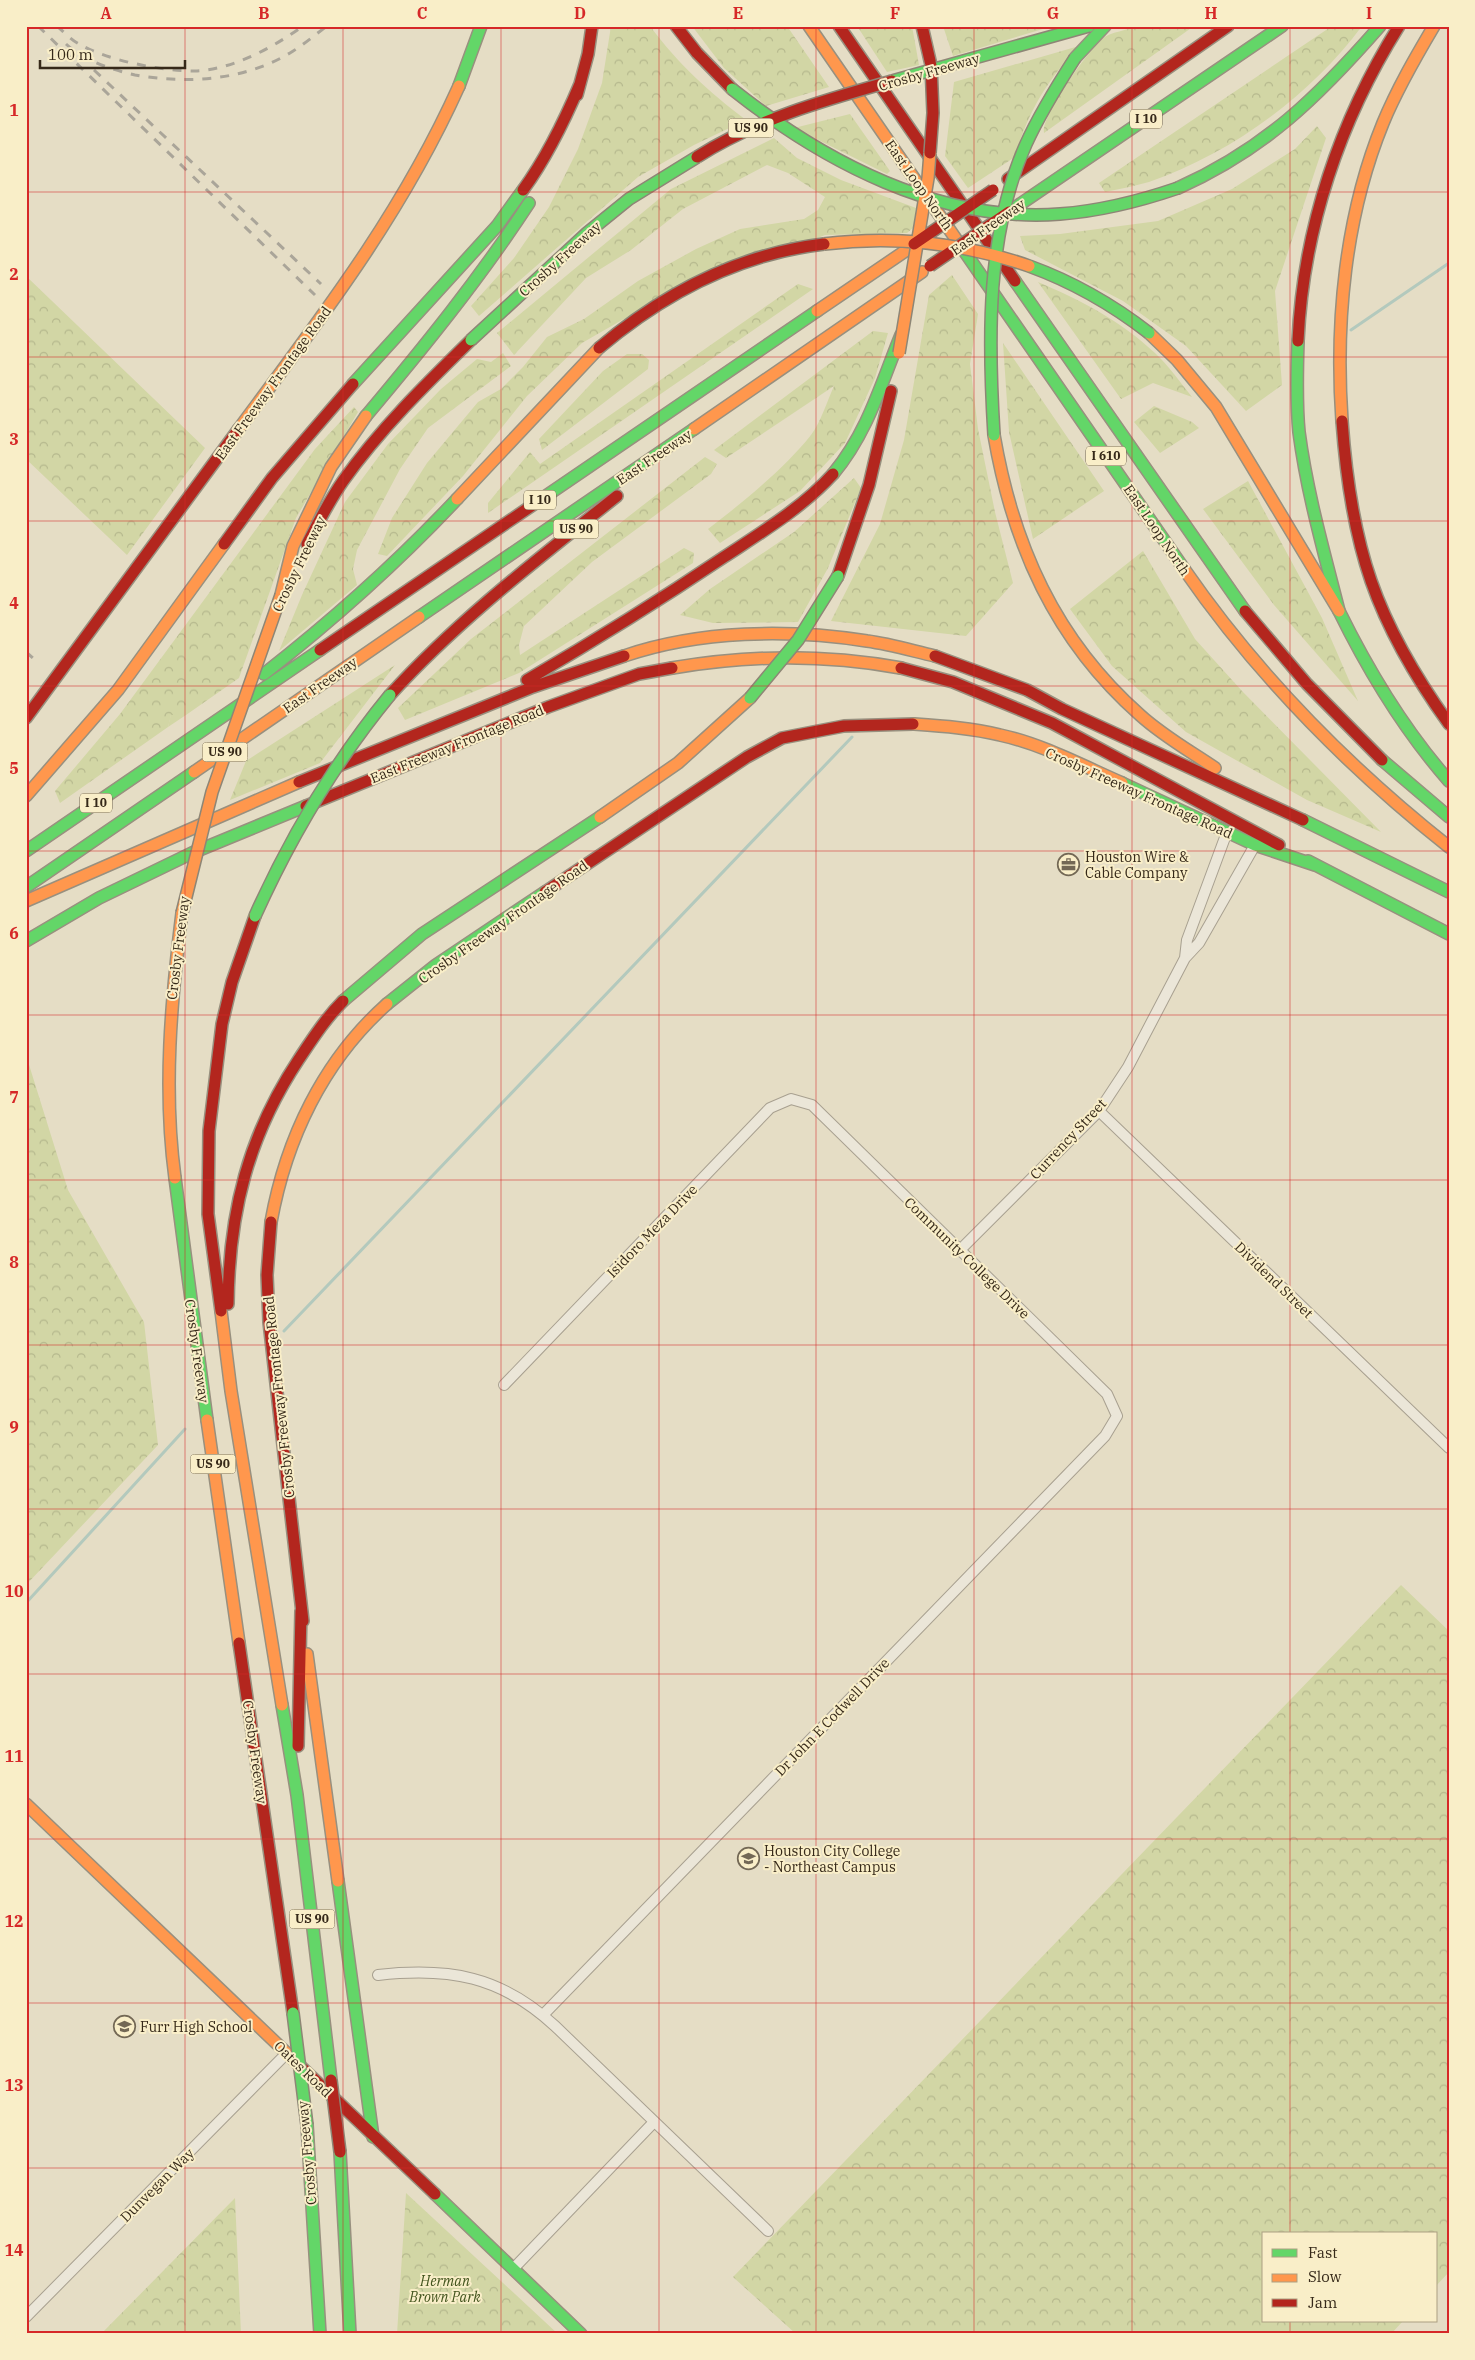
<svg xmlns="http://www.w3.org/2000/svg" width="1475" height="2360" font-family="'IBM Plex Serif',serif">
<style>
.grass{fill:#d2d6a5}
.forest{fill:url(#forest-crowns)}
.lines{fill:none;stroke-linecap:round;stroke-linejoin:round}
.stream{stroke:#b3c9bd;stroke-width:3}
.street-casing{stroke:#a8a090;stroke-width:12}
.fast-casing{stroke:#98907f;stroke-width:14}
.slow-casing{stroke:#98907f;stroke-width:14}
.jam-casing{stroke:#98907f;stroke-width:14}
.street{stroke:#ebe6d8;stroke-width:10}
.fast{stroke:#63d668;stroke-width:11}
.slow{stroke:#ff974d;stroke-width:11}
.jam{stroke:#b3261e;stroke-width:11}
.rail{stroke:#aaa599;stroke-width:3;stroke-dasharray:9 9;stroke-linecap:butt}
.fast-bridge-casing{stroke:#8e8676;stroke-width:14;stroke-linecap:butt}
.slow-bridge-casing{stroke:#8e8676;stroke-width:14;stroke-linecap:butt}
.jam-bridge-casing{stroke:#8e8676;stroke-width:14;stroke-linecap:butt}
.fast-bridge{stroke:#63d668;stroke-width:11}
.slow-bridge{stroke:#ff974d;stroke-width:11}
.jam-bridge{stroke:#b3261e;stroke-width:11}
.grid{fill:none;stroke:#d62828;stroke-width:1;stroke-opacity:0.55}
.labels{text-anchor:middle;stroke-width:4;stroke-linejoin:round;paint-order:stroke}
.shield{fill:#f9eec8;stroke:#70644e;stroke-width:1}
.shield-label{font-size:12px;font-weight:bold;fill:#362919}
.street-label{font-size:14px;fill:#362919;stroke:#f9eec8}
.poi-label{font-size:14px;fill:#362919;stroke:#f9eec8;text-anchor:start}
.park-label{font-size:14px;font-style:italic;fill:#42541d;stroke:#f9eec8}
.neatline{fill:none;stroke:#d62828;stroke-width:2}
.grid-label{font-size:16px;text-anchor:middle;font-weight:bold;fill:#d62828}
</style>
<defs>
<pattern id="forest-crowns" width="20" height="18" patternUnits="userSpaceOnUse" patternTransform="scale(1.25)"><rect width="20" height="18" fill="#d2d6a5"/><path d="M2 6a3 3 0 1 1 6 0M12 15a3 3 0 1 1 6 0" fill="none" stroke="#b5b88d"/></pattern>
</defs>
<rect width="100%" height="100%" fill="#e5ddc5"/>
<path class="grass" d="M171,714l15,1 -18,12z"/>
<path class="forest" d="M611,26h39c29,39 58,65 96,94l-52,25 -56,32 -159,139 -8,-10 43,-48 35,-51 29,-58 24,-66z
M692,26h95l42,61 -63,19 -42,-38z
M857,26h55l7,39 -32,7z
M943,26h110l-100,30z
M1138,26h56l-150,107c-3,-18 43,-80 58,-94 8,-7 26,-9 36,-13z
M1332,26h30c-52,70 -130,127 -213,156 -14,4 -30,7 -44,10l-6,-9z
M1079,46c-32,35 -51,65 -64,111l-47,31 -23,-32 9,-74z
M850,114l40,57 -3,3 -93,-46z
M1317,126l9,12 -51,153 7,94 -36,26 -60,-65 -63,-45 -98,-51 -5,-14 40,-2 98,-13 74,-32 63,-40z
M774,138l23,20 44,22 75,28 -3,20 -6,5 -82,2 -203,85 -40,23 -55,53 -64,80 -76,80 -9,-2 14,-36 35,-55 51,-61 23,-13 22,-22 24,-30 37,-18 54,-38 58,-32 44,-20 64,-10 14,-9 7,-13 -37,-24 -21,-8 -84,44 -52,41 -45,28 -72,77 -17,-22 174,-144z
M952,275l26,39 -8,50 8,65 17,83 18,71 -47,53 -135,-15 49,-97 24,-84 25,-145z
M26,276l179,172 -78,107 -101,-96z
M1038,282c43,18 83,39 117,71 14,13 25,29 37,44l-39,-14 -32,16z
M798,284l15,5 -325,224v-10l42,-51 10,12z
M873,331l15,2 -13,45 -30,65 -45,48 -80,52 -12,-14c34,-26 76,-60 103,-94 10,-13 16,-34 23,-49l-108,72 -12,-8z
M1003,343l101,148 -71,48 -24,-107z
M503,353l8,13 -83,62 -28,41 -43,81 -4,19 4,16 -78,66 23,-56 43,-93 43,-58 53,-55 36,-30 14,3z
M627,354h15l7,6 -1,9 -106,81 -3,-11 64,-68z
M1154,406l38,16 7,6 -39,25 -26,-31z
M354,407l4,5 -62,106 -57,160 -53,37h-15l-3,12 -108,76 -5,-12 65,-77 195,-265z
M705,457l12,7 -6,10 -119,88 -68,64 -5,19 1,10 164,-107 10,5 -1,10 -174,110 -114,47 -7,-12 73,-69z
M854,478l7,10 -33,80 -30,54 -85,1 -33,-8 30,-26 84,-57z
M1248,481l74,137 36,83 -84,-96 -71,-96z
M1143,551l52,88 47,52 139,141 -74,-32 -121,-68 -74,-66 -42,-57z
M395,665l-75,98 -90,37 16,-39z
M26,1055l42,135 76,132 14,123 -132,140z
M1401,1585l48,46v641l-13,14v-52h-172v87h139l-12,13h-595l-63,-57z
M406,2193l152,141h-161z
M235,2198l6,136h-140z"/>
<g class="lines">
<path class="stream" d="M1351,330l98,-67
M284,1331l568,-594
M26,1603l159,-174"/>
<defs>
<path id="street" d="M1185,958l2,-18 40,-108
M1099,1111l350,337
M959,1251l140,-140 29,-44 57,-109 14,-15 56,-98
M504,1385l266,-277 21,-9 21,6 295,289 10,22 -12,20 -562,579
M378,1975c71,-8 123,1 177,51l213,205
M513,2269l141,-147
M26,2317l261,-264"/>
<path id="fast" d="M1075,58l30,-32
M459,86l22,-60
M1178,188c87,-39 140,-91 202,-162
M1010,211l272,-185
M958,242l226,327
M1015,281l230,330
M1298,341c-1,30 -2,61 1,91 8,61 25,120 40,179
M353,384l144,-158 26,-36
M366,416c58,-69 114,-138 163,-213
M833,474c35,-42 48,-90 68,-139
M543,498l274,-187
M1339,611c30,61 65,119 110,170
M419,617l275,-188
M264,674c69,-54 133,-111 193,-175
M1382,760l67,57
M1122,783l133,62 60,20
M1303,820l146,72
M26,851l294,-201
M1308,861l141,73
M26,887l168,-115
M26,941l73,-43 93,-45 114,-47
M343,1001l79,-67 178,-117
M387,1004l49,-39 109,-73
M175,1178l32,242
M282,1705l15,90 34,285
M338,1881l35,256
M307,2125l13,209
M340,2152l10,182
M435,2194l146,140"/>
<path id="slow" d="M809,26l149,216
M817,311l97,-66
M1149,333l28,27 39,47 123,204
M1342,421c-7,-99 3,-205 41,-298 14,-34 32,-65 51,-97
M694,429l228,-157
M238,430c83,-112 163,-215 221,-344
M994,435c19,110 61,205 146,280 23,21 50,36 75,53
M457,499l142,-151
M1184,569c74,107 164,198 265,278
M281,595l12,-49 38,-79 35,-51
M624,656c76,-26 165,-27 243,-15 23,3 46,10 68,15
M672,668c78,-13 150,-14 229,0
M913,724c29,2 59,4 87,11 42,9 83,31 122,48
M194,772l225,-155
M26,796l92,-106 106,-146
M600,817l78,-54 72,-65
M26,901l273,-119
M175,1178c-12,-88 -4,-177 7,-265
M271,1222c15,-83 52,-161 116,-218
M221,1311l10,80 51,314
M207,1420l32,223
M307,1654l31,227
M26,1804l270,258"/>
<path id="jam" d="M676,26l21,27 35,36
M839,26l176,255
M922,26l9,39
M577,95l11,-41 4,-28
M1008,179l220,-153
M523,190c24,-33 41,-68 57,-106
M1298,341c5,-112 42,-221 101,-315
M1342,421c9,126 33,200 107,303
M224,544l48,-66 81,-94
M307,544c11,-21 22,-43 36,-63 37,-52 83,-97 128,-141
M838,576l31,-91 22,-94
M1245,611l62,73 75,76
M320,650l223,-152
M935,656l92,34 35,19 241,111
M901,668l52,14 99,41 227,122
M527,680c67,-39 133,-80 197,-123 38,-25 78,-49 109,-83
M390,695c68,-75 148,-136 227,-199
M26,718l212,-288
M299,782l234,-95 91,-31
M306,806l242,-99 91,-33 33,-6
M545,892l202,-135 35,-19 62,-12 69,-2
M271,1222l-4,53 2,47 34,299
M228,1304c1,-92 20,-168 71,-245 14,-21 27,-41 44,-58
M221,1311l-13,-97 1,-83 13,-107 10,-42 23,-66
M239,1643l54,370
M298,1746l3,-135
M296,2062l139,132"/>
</defs>
<use href="#street" class="street-casing"/>
<use href="#fast" class="fast-casing"/>
<use href="#slow" class="slow-casing"/>
<use href="#jam" class="jam-casing"/>
<use href="#street" class="street"/>
<use href="#fast" class="fast"/>
<use href="#slow" class="slow"/>
<use href="#jam" class="jam"/>
<path class="rail" d="M38,26l277,269
M57,26c7,6 15,15 24,19 28,16 82,26 114,26 37,-1 79,-24 108,-45
M66,44c17,16 46,26 69,31 52,9 108,6 155,-22 13,-8 25,-18 37,-27
M94,70l227,214
M26,652l8,7"/>
<defs>
<path id="fast-bridge" d="M892,81l197,-55
M732,89c92,73 207,134 328,125 41,-3 80,-13 118,-26
M1029,266c44,16 84,39 120,67
M471,340l116,-107 42,-34 68,-42
M994,435c-6,-97 -8,-201 32,-291 14,-31 31,-58 49,-86
M750,698l48,-58 40,-64
M255,916c36,-80 79,-153 135,-221
M293,2013l14,112"/>
<path id="slow-bridge" d="M824,244c71,-9 139,-1 205,22
M899,353l29,-175 2,-25
M182,913l30,-121 69,-197"/>
<path id="jam-bridge" d="M930,153l3,-40 -2,-48
M697,157c60,-38 128,-57 195,-76
M914,244l79,-54
M930,266l79,-54
M599,348c65,-55 140,-94 225,-104
M331,2080l9,72"/>
</defs>
<use href="#fast-bridge" class="fast-bridge-casing"/>
<use href="#slow-bridge" class="slow-bridge-casing"/>
<use href="#jam-bridge" class="jam-bridge-casing"/>
<use href="#fast-bridge" class="fast-bridge"/>
<use href="#slow-bridge" class="slow-bridge"/>
<use href="#jam-bridge" class="jam-bridge"/>
</g>
<path class="grid" d="M185,26v2308M343,26v2308M501,26v2308M659,26v2308M816,26v2308M974,26v2308M1132,26v2308M1290,26v2208M26,192h1423M26,357h1423M26,521h1423M26,686h1423M26,851h1423M26,1015h1423M26,1180h1423M26,1345h1423M26,1509h1423M26,1674h1423M26,1839h1423M26,2003h1423M26,2168h1423M1290,2321v13"/>
<defs>
<symbol id="office-ring" viewBox="-11 -11 22 22"><circle r="9.5" fill="#f9eec8" stroke="#736855" stroke-width="1.5"/><path d="M-6-3h4V-5.5h4V-3h4V5H-6ZM-1-4.5V-3h2v-1.5ZM-6 0V1H6V0Z" fill="#736855"/></symbol>
<symbol id="university-ring" viewBox="-11 -11 22 22"><circle r="9.5" fill="#f9eec8" stroke="#736855" stroke-width="1.5"/><path d="M0-5L7-2L0 1L-7-2ZM-4 1L0 2.5L4 1V4Q0 6-4 4Z" fill="#736855"/></symbol>
<symbol id="school-ring" viewBox="-11 -11 22 22"><circle r="9.5" fill="#f9eec8" stroke="#736855" stroke-width="1.5"/><path d="M0-5L7-2L0 1L-7-2ZM-4 1L0 2.5L4 1V4Q0 6-4 4Z" fill="#736855"/></symbol>
</defs>
<g fill-rule="evenodd">
<use href="#office-ring" x="1056" y="852" width="25" height="25"/>
<use href="#university-ring" x="736" y="1846" width="25" height="25"/>
<use href="#school-ring" x="112" y="2014" width="25" height="25"/>
</g>
<g class="labels">
<g class="shield">
<rect x="1130" y="109.5" width="32" height="19" rx="4"/>
<rect x="728.5" y="118.5" width="45" height="19" rx="4"/>
<rect x="1086" y="446.5" width="40" height="19" rx="4"/>
<rect x="524" y="490.5" width="32" height="19" rx="4"/>
<rect x="553.5" y="519.5" width="45" height="19" rx="4"/>
<rect x="202.5" y="742.5" width="45" height="19" rx="4"/>
<rect x="80" y="793.5" width="32" height="19" rx="4"/>
<rect x="190.5" y="1454.5" width="45" height="19" rx="4"/>
<rect x="289.5" y="1909.5" width="45" height="19" rx="4"/>
</g>
<g class="shield-label">
<text x="1146" y="123">I 10</text>
<text x="751" y="132">US 90</text>
<text x="1106" y="460">I 610</text>
<text x="540" y="504">I 10</text>
<text x="576" y="533">US 90</text>
<text x="225" y="756">US 90</text>
<text x="96" y="807">I 10</text>
<text x="213" y="1468">US 90</text>
<text x="312" y="1923">US 90</text>
</g>
<g class="street-label">
<text transform="translate(929 72) rotate(-16)" y="5">Crosby Freeway</text>
<text transform="translate(919 185) rotate(55)" y="5">East Loop North</text>
<text transform="translate(988 227) rotate(-35)" y="5">East Freeway</text>
<text transform="translate(560 259) rotate(-42)" y="5">Crosby Freeway</text>
<text transform="translate(273 383) rotate(-54)" y="5">East Freeway Frontage Road</text>
<text transform="translate(654 457) rotate(-34)" y="5">East Freeway</text>
<text transform="translate(1157 530) rotate(56)" y="5">East Loop North</text>
<text transform="translate(299 564) rotate(-64)" y="5">Crosby Freeway</text>
<text transform="translate(320 685) rotate(-35)" y="5">East Freeway</text>
<text transform="translate(457 744) rotate(-22)" y="5">East Freeway Frontage Road</text>
<text transform="translate(1139 793) rotate(24)" y="5">Crosby Freeway Frontage Road</text>
<text transform="translate(503 922) rotate(-35)" y="5">Crosby Freeway Frontage Road</text>
<text transform="translate(178 948) rotate(-83)" y="5">Crosby Freeway</text>
<text transform="translate(1068 1139) rotate(-47)" y="5">Currency Street</text>
<text transform="translate(652 1231) rotate(-46)" y="5">Isidoro Meza Drive</text>
<text transform="translate(967 1258) rotate(44)" y="5">Community College Drive</text>
<text transform="translate(1274 1280) rotate(44)" y="5">Dividend Street</text>
<text transform="translate(197 1351) rotate(82)" y="5">Crosby Freeway</text>
<text transform="translate(279 1397) rotate(-96)" y="5">Crosby Freeway Frontage Road</text>
<text transform="translate(832 1717) rotate(-46)" y="5">Dr John E Codwell Drive</text>
<text transform="translate(255 1752) rotate(82)" y="5">Crosby Freeway</text>
<text transform="translate(303 2069) rotate(44)" y="5">Oates Road</text>
<text transform="translate(307 2153) rotate(-95)" y="5">Crosby Freeway</text>
<text transform="translate(157 2185) rotate(-45)" y="5">Dunvegan Way</text>
</g>
<g class="poi-label">
<text x="1085" y="862">Houston Wire &amp;<tspan x="1085" dy="16">Cable Company</tspan></text>
<text x="764" y="1856">Houston City College<tspan x="764" dy="16">- Northeast Campus</tspan></text>
<text x="140" y="2032">Furr High School</text>
</g>
<g class="park-label">
<text x="445" y="2286">Herman<tspan x="445" dy="16">Brown Park</tspan></text>
</g>
</g>
<rect width="1475" height="2360" fill="none" stroke="#f9eec8" stroke-width="55"/>
<rect x="1262" y="2232" width="175" height="90" fill="#f9eec8" stroke="#ab9f82"/>
<rect x="1272" y="2249" width="25" height="8" fill="#63d668" stroke="#ab9f82"/>
<text x="1308" y="2258" font-size="15" fill="#362919">Fast</text>
<rect x="1272" y="2274" width="25" height="8" fill="#ff974d" stroke="#ab9f82"/>
<text x="1308" y="2282" font-size="15" fill="#362919">Slow</text>
<rect x="1272" y="2299" width="25" height="8" fill="#b3261e" stroke="#ab9f82"/>
<text x="1308" y="2308" font-size="15" fill="#362919">Jam</text>
<path d="M40 60v8h145v-8" fill="none" stroke="#362919" stroke-width="2.5"/>
<text x="48" y="60" font-size="15" fill="#362919" stroke="#f9eec8" stroke-width="4" paint-order="stroke">100 m</text>
<rect x="28" y="28" width="1420" height="2304" class="neatline"/>
<g class="grid-label">
<text x="106" y="19">A</text>
<text x="264" y="19">B</text>
<text x="422" y="19">C</text>
<text x="580" y="19">D</text>
<text x="738" y="19">E</text>
<text x="895" y="19">F</text>
<text x="1053" y="19">G</text>
<text x="1211" y="19">H</text>
<text x="1369" y="19">I</text>
<text x="14" y="116">1</text>
<text x="14" y="280">2</text>
<text x="14" y="445">3</text>
<text x="14" y="609">4</text>
<text x="14" y="774">5</text>
<text x="14" y="939">6</text>
<text x="14" y="1103">7</text>
<text x="14" y="1268">8</text>
<text x="14" y="1433">9</text>
<text x="14" y="1597">10</text>
<text x="14" y="1762">11</text>
<text x="14" y="1927">12</text>
<text x="14" y="2091">13</text>
<text x="14" y="2256">14</text>
</g>
</svg>
